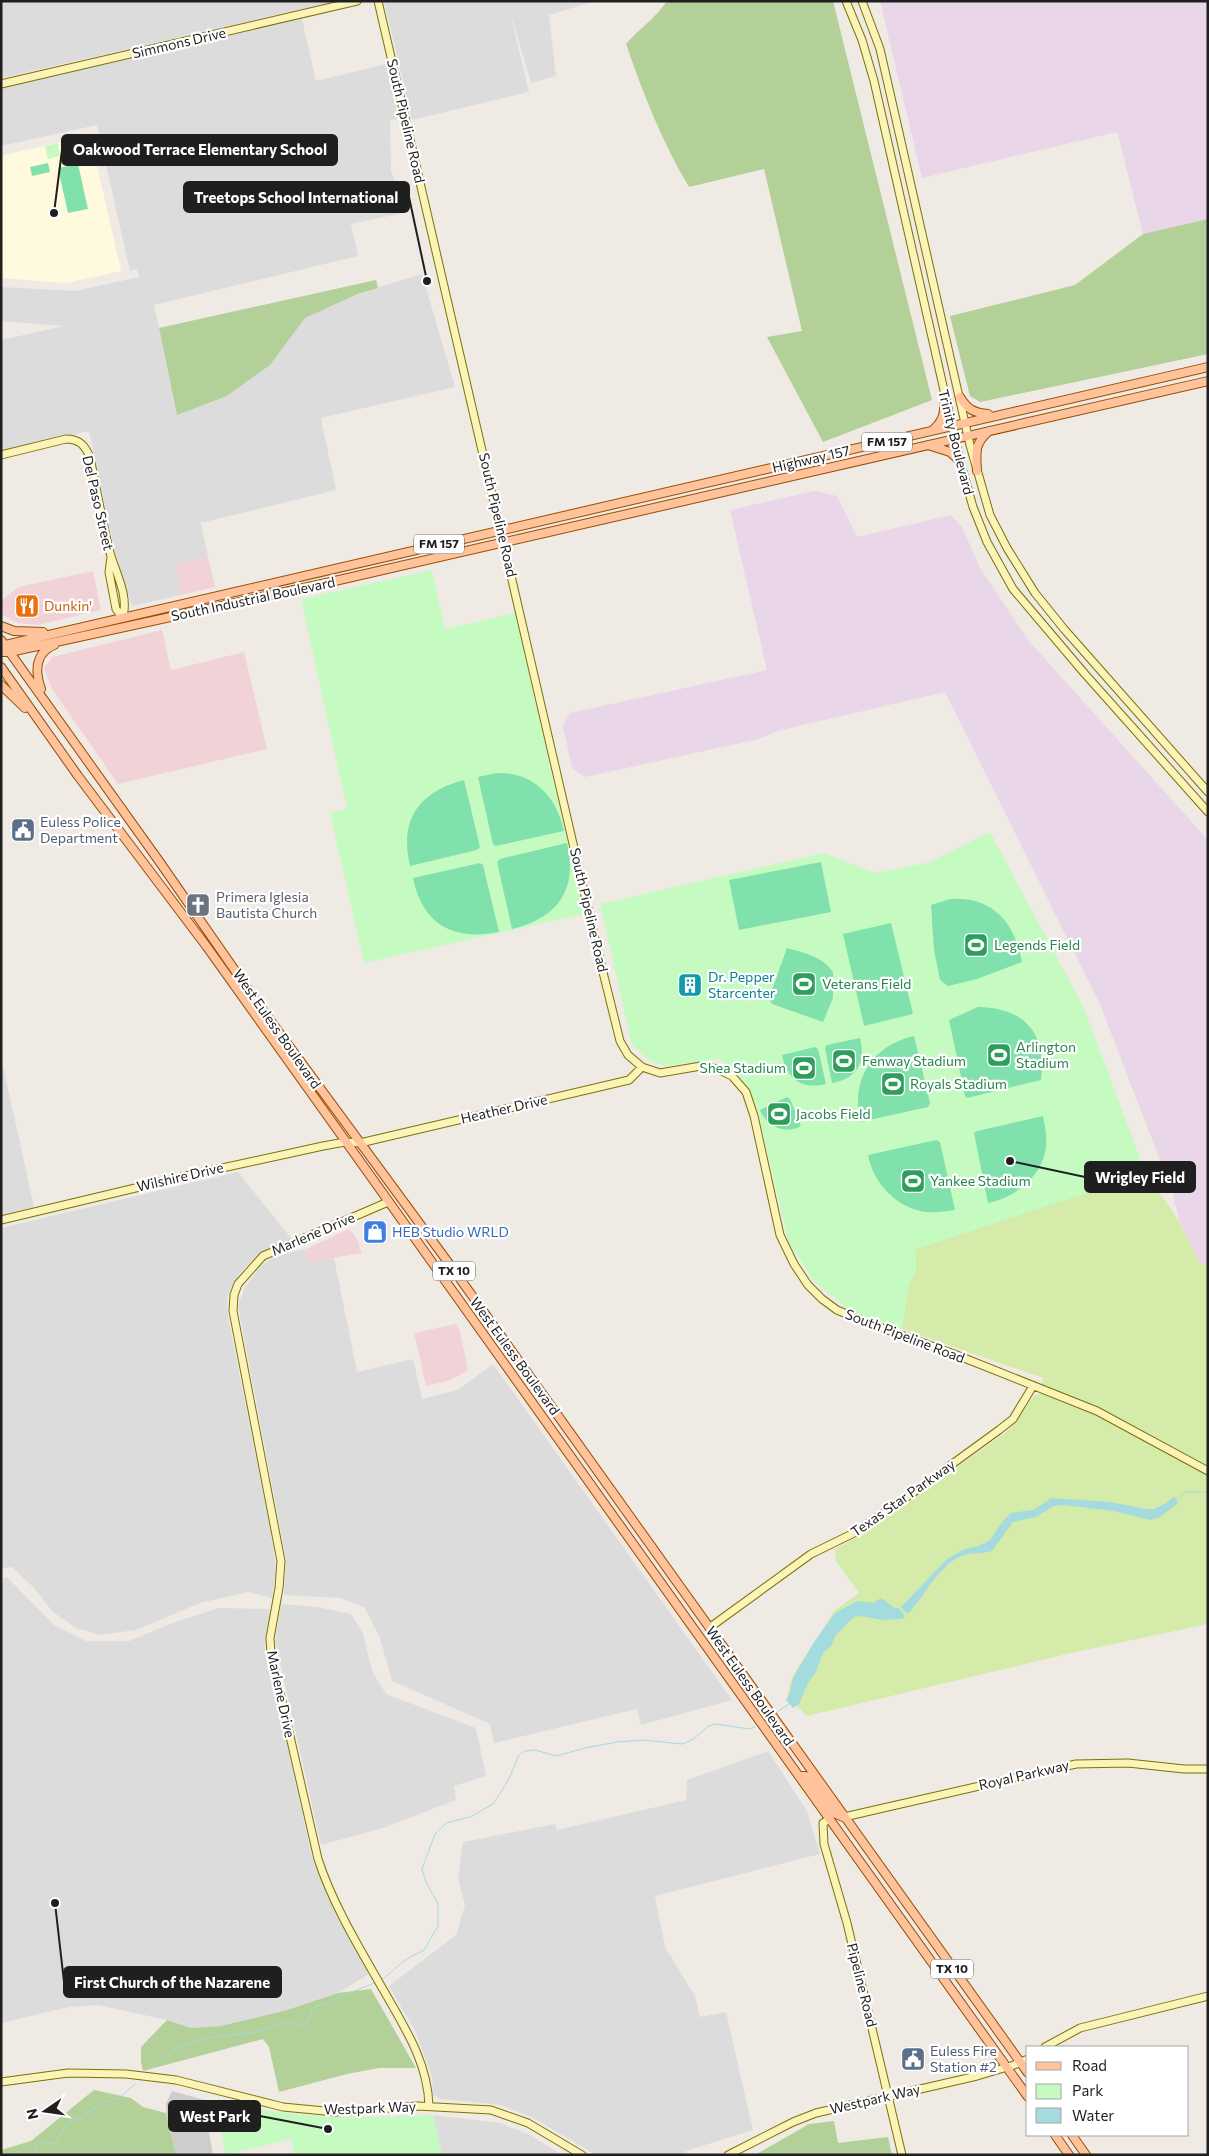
<svg xmlns="http://www.w3.org/2000/svg" width="1209" height="2156" font-family="Commissioner,sans-serif">
<style>
.residential{fill:#dddcdc}
.commercial{fill:#f1d3d7}
.industrial{fill:#e9d6e9}
.education{fill:#fffade}
.religious{fill:#cdcdcd}
.grass{fill:#d4eba9}
.forest{fill:#b2d098}
.park{fill:#c5fbc0}
.pitch{fill:#80e1ac}
.water{fill:#a4dbde}
.lines{fill:none;stroke-linecap:round;stroke-linejoin:round}
.stream{stroke:#a4dbde;stroke-width:1}
.secondary-casing{stroke:#797302;stroke-width:9}
.primary-casing{stroke:#994d00;stroke-width:10}
.secondary{stroke:#fbf3b7;stroke-width:7}
.primary{stroke:#fec39b;stroke-width:8}
.labels{text-anchor:middle;stroke-width:4.5;stroke-linejoin:round;paint-order:stroke}
.shield{fill:#fff;stroke:#626262;stroke-width:1}
.shield-label{font-size:12px;font-weight:bold;fill:#1f1f1f}
.street-label{font-size:14px;fill:#1f1f1f;stroke:#fff}
.food-label{font-size:14px;fill:#c56008;stroke:#fff;text-anchor:start}
.service-label{font-size:14px;fill:#4e5e75;stroke:#fff;text-anchor:start}
.worship-label{font-size:14px;fill:#5b616d;stroke:#fff;text-anchor:start}
.leisure-label{font-size:14px;fill:#27864d;stroke:#fff;text-anchor:start}
.culture-label{font-size:14px;fill:#0d838f;stroke:#fff;text-anchor:start}
.shop-label{font-size:14px;fill:#366cbe;stroke:#fff;text-anchor:start}
.leader{fill:none;stroke:#1f1f1f;stroke-width:2}
.callout-dot{fill:#1f1f1f;stroke:#fff;stroke-width:2}
.callout{fill:#1f1f1f;stroke:#1f1f1f;stroke-width:2}
.callout-label{font-size:15px;text-anchor:middle;font-weight:bold;fill:#fff}
</style>
<rect width="100%" height="100%" fill="#f0eae5"/>
<path class="residential" d="M1,1h337l-337,77z
M384,1h212l-47,14 7,61 -25,7 -22,-75 20,84 -117,28z
M302,19l14,62 70,-17 13,54 -9,3 1,49 12,43 -52,11 7,32 -204,49 23,110 50,-19 43,-31 35,-47 55,-25 62,-19 33,113 -134,31 15,72 -135,33 7,34 -33,8 6,30 -49,11 -17,-54 -26,-121 -88,20v-111l63,-14 -63,-5v-34l74,4 64,-14 -2,-8 -7,2 -33,-146 -96,21v-58z
M1,1057l33,150 -33,8z
M238,1172l53,66 -35,18 -17,18 -12,23 1,20 43,216 5,34 -4,31 -24,-6 -48,11 -64,27 -36,5 -24,-7 -23,-16 -19,-24 -22,-21 -11,1v-340z
M306,1249l2,13 26,-4 23,114 56,-13 9,40 36,-9 35,-26 239,336 -91,25 -4,-16 -143,34 -4,-19 -98,-43 -12,-43 -16,-31 -24,-9 -56,-3 2,-36 -48,-253 7,-19 16,-21 16,-11z
M7,1577l47,48 32,16h43l46,-19 44,-14 51,1 -5,37 48,215 56,113 -31,19 -51,17 -66,16 -30,2 -24,-8 -69,-15 -29,2 -68,16v-444z
M281,1604l36,3 34,7 12,19 9,38 14,23 90,34 10,48 -32,10 2,14 -73,28 -62,17 -46,-205z
M768,1751l39,60 13,43 -165,42 10,51 30,49 5,21 26,-5 27,118 -67,21 1,4h-91l-63,-37 -32,-13 -60,-6 -8,-4 -1,-18 -16,-44 -27,-47 67,-51 9,-30 -7,-26 5,-37 92,-18 2,6 129,-30 1,-20z
M433,2115l68,8 29,12 32,20h-120z"/>
<path class="commercial" d="M208,557l7,30 -34,8 -6,-30z
M93,571l8,39 -63,15 -20,-2 -17,-9v-13l17,-14z
M162,630l9,40 73,-18 23,97 -149,35 -66,-95 -8,-21 8,-11z
M349,1229l7,8 6,16 -54,9 -2,-13z
M456,1324l4,7 8,39 -17,10 -25,6 -12,-53z"/>
<path class="industrial" d="M880,1h328v218l-65,15 -26,-102 -195,46z
M814,491l23,5 20,41 94,-22 11,12 18,41 48,72 180,200v424h-8l-21,-44 -7,-29 -73,-189 -154,-310 -168,39 -18,8 -174,38 -13,-9 -9,-42 7,-13 197,-43 -37,-160z"/>
<path class="education" d="M90,135l31,136 -55,12 -65,-5v-122z"/>
<path class="religious" d="M172,2091l40,11 -5,19 6,34h-37l-10,-42v-9z"/>
<path class="grass" d="M1139,1179c27,9 49,60 61,85h8v360l-137,29 -264,63 -20,-19 5,-20 43,-67 24,-17 -23,-32 -1,-12 26,-14 146,-103 27,-36 6,-2 3,-16 -141,-49 6,-43 8,-15v-22l205,-68z"/>
<path class="forest" d="M667,1h166l99,399 -109,42 -56,-105 35,-6 -38,-162 -75,18c-27,-45 -46,-94 -63,-143 14,-16 29,-25 41,-43z
M1208,219v135l-228,48 -10,-6 -20,-80 125,-31 68,-51z
M376,280l2,8 -18,5 -55,25 -35,47 -43,31 -50,19 -18,-87z
M371,1989l45,79h-37l-32,6 -68,18 -10,-45 -6,-8 -120,32 -2,-9v-15l26,-27 24,8 30,-2 66,-16 51,-17z
M94,2090l37,8 12,9 23,6 10,42h-175v-5l30,-9z
M834,2121l4,22 50,-6 4,18h-137l54,-31z"/>
<path class="park" d="M58,143l2,13 -12,3 -3,-13z
M432,570l13,59 70,-16 69,301 -220,49 -34,-150 17,-4 -46,-210z
M990,832l94,176 65,174 -10,-3 -18,3 -205,67v22l-8,15 -6,43 -52,-18 -37,-31 -25,-40 -31,-133 -16,-30 -21,-18 -55,7 -16,-6 -17,-15 -32,-141 223,-51 53,20 54,-11z
M230,2102c66,19 134,15 203,13l9,40h-148l-3,-16 -66,16 -4,-32 4,-18z"/>
<path class="pitch" d="M48,163l2,9 -18,4 -2,-9z
M78,164l10,45 -20,4 -10,-45z
M496,773c38,-1 60,23 68,58l-68,15 -3,-2 -15,-67z
M464,780l16,67 -3,3 -67,16c-11,-47 9,-74 54,-86z
M567,843c11,47 -9,75 -55,86l-15,-67 3,-3z
M821,862l10,50 -92,18 -10,-50z
M480,863l3,2 16,67c-46,9 -76,-7 -86,-54z
M950,899c42,-3 65,23 72,63l-45,17 -29,7 -8,-6 -6,-30 -3,-45z
M891,923l22,91 -49,12 -21,-92z
M787,948c17,5 35,8 46,24v26l-10,24 -51,-18 -3,-6z
M978,1007c47,1 69,26 63,73l-74,18 -2,-2 -16,-76z
M914,1036l16,67 -2,4 -68,15c-9,-42 11,-76 54,-86z
M860,1038c6,24 -2,40 -28,45l-7,-35 2,-3z
M815,1047l3,2 8,35c-25,6 -39,-5 -44,-29z
M787,1097l3,2 11,27c-16,9 -34,1 -41,-16z
M1043,1116c1,7 3,13 3,19 4,35 -27,62 -58,68l-14,-70 3,-2z
M936,1140l4,2 15,68c-9,1 -19,3 -28,2 -30,-3 -54,-29 -59,-57z"/>
<path class="water" d="M1174,1496l4,7 -18,14 -9,3 -38,-9 -49,-6 -10,1 -18,11 -23,5 -21,29c-8,2 -16,2 -24,3 -28,7 -41,39 -58,58l-3,2 -6,-7 46,-48 18,-10 14,-3 11,-6 13,-19 8,-8 23,-3 17,-12 59,4 36,7h8l12,-6z
M881,1598l14,10h4l6,8 -3,3 -19,1 -22,-4 -7,1 -19,19 -4,10 -8,7 -7,19 -8,11 -9,21 -6,4 -7,-8 3,-5 4,-17 21,-36 21,-29 22,-12 16,2z"/>
<g class="lines">
<path class="stream" d="M1177,1501l9,-9h22
M777,1712l12,-8
M383,1979l22,-19 19,-10 14,-24v-22l-12,-22 -4,-13 13,-35 11,-11 24,-6 23,-13 15,-23 11,-26 6,-4 10,-1 21,6 29,-8 32,-6 26,-2 39,4 10,-4 17,-14 6,-2 35,5 5,-2
M152,2068l13,-12 10,-7 31,-11 44,-5 40,-11 13,4 5,-5 4,-12 3,-2 59,-24
M36,2155v-11l3,-3 13,3 4,-2 12,-21 12,-3 21,-15 18,-5 16,-14"/>
<defs>
<path id="secondary" d="M378,1l221,955 21,85 8,14 14,12 18,6 41,-7 16,3 15,7 14,16 8,24 26,119 14,29 14,21 14,14 15,11 31,13 86,31 143,57 111,60
M846,1l16,39 12,41 86,380 13,46 14,35 26,47 72,85 123,138
M862,1l18,48 90,396 20,70 17,33 28,45 29,36 144,163
M1,84l356,-83
M1,455l65,-16c14,0 19,7 24,18 6,31 12,62 19,92 5,21 20,45 14,67
M111,557l-2,15 7,37 7,9
M388,1202l-125,54 -25,28 -4,11 -1,16 48,250 -2,27 -9,50 1,15 47,206c15,46 42,90 66,132 21,37 44,72 45,115
M1,1220l189,-45 133,-29 22,-4 15,1 269,-63 13,-13
M709,1628l102,-74 43,-21 57,-39 88,-64 14,-11 20,-33
M844,1817l232,-53 52,-1 56,6h24
M830,1819l-7,4 1,21 23,79 55,232
M1045,2047l35,-19 128,-32
M1,2082l67,-9 58,1 50,6 107,27 52,5 83,-6 73,4 37,13 54,32
M728,2155l65,-33 23,-9 161,-37 37,-11 14,-6"/>
<path id="primary" d="M960,397c7,12 14,16 28,17
M934,429c11,-10 10,-18 11,-32
M928,445l22,7 10,9
M977,471c-1,-19 -3,-27 12,-40
M1,626l13,5 29,1
M1,640l158,221 100,144 194,264 575,804
M1,646l1207,-279
M1,652h9l316,-69 882,-202
M1,667l77,109 129,171 821,1150
M1,685l24,23
M41,689c-6,-17 -6,-36 13,-44
M799,1776h7l26,36 11,5
M1055,2135l14,20
M1072,2135l14,20"/>
</defs>
<use href="#secondary" class="secondary-casing"/>
<use href="#primary" class="primary-casing"/>
<use href="#secondary" class="secondary"/>
<use href="#primary" class="primary"/>
</g>
<defs>
<symbol id="restaurant-square" viewBox="-11 -11 22 22"><rect x="-9" y="-9" width="18" height="18" rx="4" fill="#e8710a" stroke="#fff"/><path d="M-5-6h1v4h1v-4h1v4h1v-4h1v5L-1.5 .5V6h-2V.5L-5-1ZM5-6V6H3V1.5H1.5Q1.5-4 5-6Z" fill="#fff"/></symbol>
<symbol id="civic-square" viewBox="-11 -11 22 22"><rect x="-9" y="-9" width="18" height="18" rx="4" fill="#5c6f8a" stroke="#fff"/><path d="M-.6-6.5H3V-4.5H.6V-3L4-1V1h2V6H-6V1h2V-1L-.6-3ZM-1.2 2.5V6h2.4V2.5Z" fill="#fff"/></symbol>
<symbol id="church-square" viewBox="-11 -11 22 22"><rect x="-9" y="-9" width="18" height="18" rx="4" fill="#6b7280" stroke="#fff"/><path d="M-1.2-6h2.4v3.5h3.3v2.4h-3.3V6h-2.4V-.1h-3.3v-2.4h3.3Z" fill="#fff"/></symbol>
<symbol id="stadium-square" viewBox="-11 -11 22 22"><rect x="-9" y="-9" width="18" height="18" rx="4" fill="#2e9e5b" stroke="#fff"/><path d="M0-5a6.5 5 0 1 0 0 10a6.5 5 0 1 0 0-10ZM-3.5-1.8h7v3.6h-7Z" fill="#fff"/></symbol>
<symbol id="building-square" viewBox="-11 -11 22 22"><rect x="-9" y="-9" width="18" height="18" rx="4" fill="#0f9aa8" stroke="#fff"/><path d="M-4-6H4V6H1V3H-1V6H-4ZM-2.5-4.3h1.7v1.8h-1.7ZM.8-4.3h1.7v1.8H.8ZM-2.5-1h1.7V.8h-1.7ZM.8-1h1.7V.8H.8Z" fill="#fff"/></symbol>
<symbol id="shop-square" viewBox="-11 -11 22 22"><rect x="-9" y="-9" width="18" height="18" rx="4" fill="#3f7fe0" stroke="#fff"/><path d="M-5-2.5h2.3a2.7 3.5 0 0 1 5.4 0H5L5.5 6h-11ZM-1.5-2.5h3a1.5 2.3 0 0 0-3 0Z" fill="#fff"/></symbol>
</defs>
<g fill-rule="evenodd">
<use href="#restaurant-square" x="13" y="592" width="28" height="28"/>
<use href="#civic-square" x="9" y="816" width="28" height="28"/>
<use href="#church-square" x="184" y="891" width="28" height="28"/>
<use href="#stadium-square" x="962" y="931" width="28" height="28"/>
<use href="#stadium-square" x="790" y="970" width="28" height="28"/>
<use href="#building-square" x="676" y="971" width="28" height="28"/>
<use href="#stadium-square" x="985" y="1041" width="28" height="28"/>
<use href="#stadium-square" x="830" y="1047" width="28" height="28"/>
<use href="#stadium-square" x="790" y="1054" width="28" height="28"/>
<use href="#stadium-square" x="879" y="1070" width="28" height="28"/>
<use href="#stadium-square" x="765" y="1100" width="28" height="28"/>
<use href="#stadium-square" x="899" y="1167" width="28" height="28"/>
<use href="#shop-square" x="361" y="1218" width="28" height="28"/>
<use href="#civic-square" x="899" y="2045" width="28" height="28"/>
</g>
<g class="labels">
<g class="shield">
<rect x="862" y="432.5" width="50" height="19" rx="4"/>
<rect x="414" y="534.5" width="50" height="19" rx="4"/>
<rect x="433" y="1261.5" width="42" height="19" rx="4"/>
<rect x="931" y="1959.5" width="42" height="19" rx="4"/>
</g>
<g class="shield-label">
<text x="887" y="446">FM 157</text>
<text x="439" y="548">FM 157</text>
<text x="454" y="1275">TX 10</text>
<text x="952" y="1973">TX 10</text>
</g>
<g class="street-label">
<text transform="translate(179 43) rotate(-13)" y="5">Simmons Drive</text>
<text transform="translate(406 121) rotate(77)" y="5">South Pipeline Road</text>
<text transform="translate(956 442) rotate(76)" y="5">Trinity Boulevard</text>
<text transform="translate(811 459) rotate(-13)" y="5">Highway 157</text>
<text transform="translate(98 503) rotate(77)" y="5">Del Paso Street</text>
<text transform="translate(498 515) rotate(77)" y="5">South Pipeline Road</text>
<text transform="translate(253 599) rotate(-12)" y="5">South Industrial Boulevard</text>
<text transform="translate(589 910) rotate(77)" y="5">South Pipeline Road</text>
<text transform="translate(277 1029) rotate(55)" y="5">West Euless Boulevard</text>
<text transform="translate(504 1109) rotate(-13)" y="5">Heather Drive</text>
<text transform="translate(180 1177) rotate(-13)" y="5">Wilshire Drive</text>
<text transform="translate(313 1234) rotate(-23)" y="5">Marlene Drive</text>
<text transform="translate(905 1336) rotate(21)" y="5">South Pipeline Road</text>
<text transform="translate(515 1356) rotate(54)" y="5">West Euless Boulevard</text>
<text transform="translate(903 1498) rotate(-35)" y="5">Texas Star Parkway</text>
<text transform="translate(750 1686) rotate(55)" y="5">West Euless Boulevard</text>
<text transform="translate(281 1694) rotate(78)" y="5">Marlene Drive</text>
<text transform="translate(1024 1775) rotate(-13)" y="5">Royal Parkway</text>
<text transform="translate(862 1985) rotate(76)" y="5">Pipeline Road</text>
<text transform="translate(875 2099) rotate(-13)" y="5">Westpark Way</text>
<text transform="translate(370 2108) rotate(-2)" y="5">Westpark Way</text>
</g>
<g class="food-label">
<text x="44" y="611">Dunkin'</text>
</g>
<g class="service-label">
<text x="40" y="827">Euless Police<tspan x="40" dy="16">Department</tspan></text>
<text x="930" y="2056">Euless Fire<tspan x="930" dy="16">Station #2</tspan></text>
</g>
<g class="worship-label">
<text x="216" y="902">Primera Iglesia<tspan x="216" dy="16">Bautista Church</tspan></text>
</g>
<g class="leisure-label">
<text x="994" y="950">Legends Field</text>
<text x="822" y="989">Veterans Field</text>
<text x="1016" y="1052">Arlington<tspan x="1016" dy="16">Stadium</tspan></text>
<text x="862" y="1066">Fenway Stadium</text>
<text x="786" y="1073" text-anchor="end">Shea Stadium</text>
<text x="910" y="1089">Royals Stadium</text>
<text x="796" y="1119">Jacobs Field</text>
<text x="930" y="1186">Yankee Stadium</text>
</g>
<g class="culture-label">
<text x="708" y="982">Dr. Pepper<tspan x="708" dy="16">Starcenter</tspan></text>
</g>
<g class="shop-label">
<text x="392" y="1237">HEB Studio WRLD</text>
</g>
</g>
<path class="leader" d="M54 213L62 150M427 281L409 197M1010 1161L1085 1177M55 1903L64 1982M328 2129L260 2116"/>
<g class="callout-dot">
<circle cx="54" cy="213" r="5"/>
<circle cx="427" cy="281" r="5"/>
<circle cx="1010" cy="1161" r="5"/>
<circle cx="55" cy="1903" r="5"/>
<circle cx="328" cy="2129" r="5"/>
</g>
<g class="callout">
<rect x="62" y="135" width="275" height="30" rx="5"/>
<rect x="184" y="182" width="225" height="30" rx="5"/>
<rect x="1085" y="1162" width="110" height="30" rx="5"/>
<rect x="64" y="1967" width="217" height="30" rx="5"/>
<rect x="169" y="2101" width="91" height="30" rx="5"/>
</g>
<g class="callout-label">
<text x="200" y="155">Oakwood Terrace Elementary School</text>
<text x="296" y="203">Treetops School International</text>
<text x="1140" y="1183">Wrigley Field</text>
<text x="172" y="1988">First Church of the Nazarene</text>
<text x="215" y="2122">West Park</text>
</g>
<rect width="1209" height="2156" fill="none" stroke="#1f1f1f" stroke-width="5"/>
<rect x="1026" y="2046" width="162" height="90" fill="#ffffff" stroke="#a5a5a5"/>
<rect x="1036" y="2062" width="25" height="8" fill="#fec39b" stroke="#a5a5a5"/>
<text x="1072" y="2071" font-size="15" fill="#1f1f1f">Road</text>
<rect x="1036" y="2084" width="25" height="15" fill="#c5fbc0" stroke="#a5a5a5"/>
<text x="1072" y="2096" font-size="15" fill="#1f1f1f">Park</text>
<rect x="1036" y="2108" width="25" height="15" fill="#a4dbde" stroke="#a5a5a5"/>
<text x="1072" y="2121" font-size="15" fill="#1f1f1f">Water</text>
<g transform="translate(45 2111) rotate(257)" stroke="#ffffff" stroke-width="4" paint-order="stroke">
<path d="M0-4L9 19L0 12L-9 19Z" fill="#1f1f1f"/>
<text y="-8" font-size="14" font-weight="bold" text-anchor="middle" fill="#1f1f1f">N</text>
</g>
</svg>
